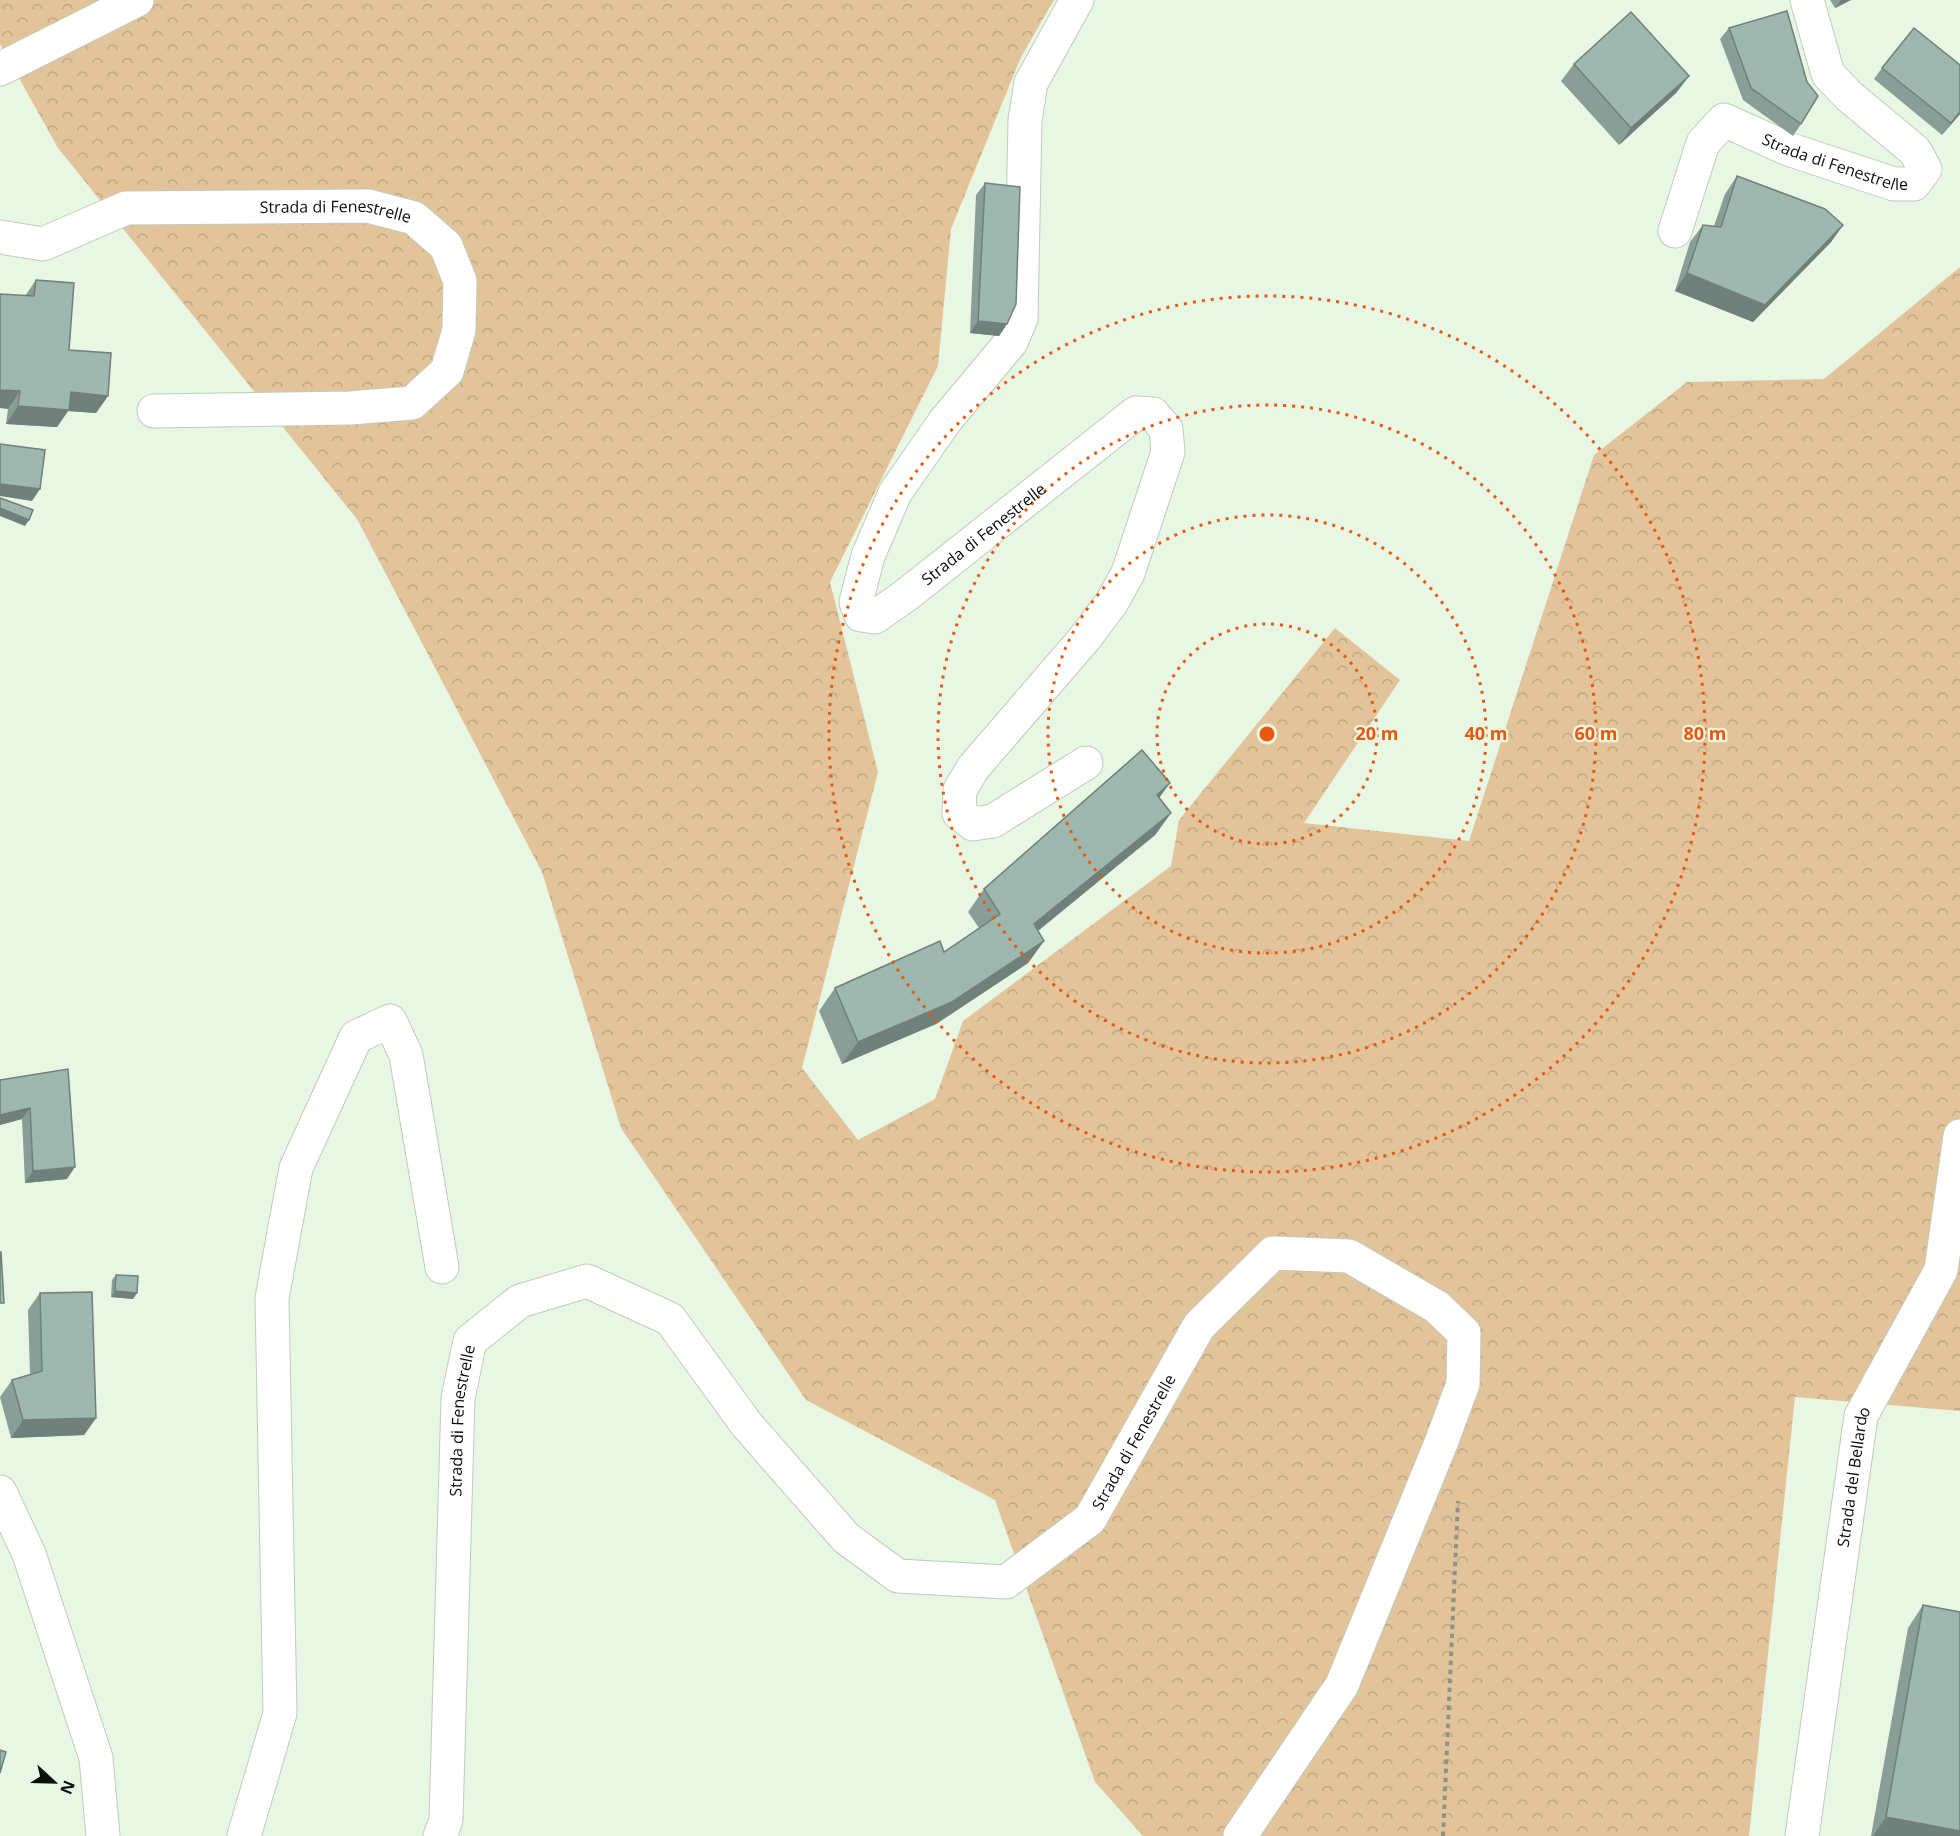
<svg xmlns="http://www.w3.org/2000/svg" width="1960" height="1836" font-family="'Open Sans',sans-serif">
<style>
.forest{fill:url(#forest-crowns)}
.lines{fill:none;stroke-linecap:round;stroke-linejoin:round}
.minor-casing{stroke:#becdba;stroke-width:35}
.path{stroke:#8a9588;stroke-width:4;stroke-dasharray:4.5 4.5;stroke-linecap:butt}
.minor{stroke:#fff;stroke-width:33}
.wall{fill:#889e96}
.shaded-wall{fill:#6f817a}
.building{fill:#9eb8af;stroke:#6f817a;stroke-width:1.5}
.ring{fill:none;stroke:#e8590c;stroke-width:3;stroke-dasharray:3 6}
.labels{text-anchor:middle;stroke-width:4.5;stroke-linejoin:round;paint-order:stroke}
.street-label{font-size:16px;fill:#0a0f09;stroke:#e7f7e4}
.centre{fill:#e8590c;stroke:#e7f7e4;stroke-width:3}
.ring-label{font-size:18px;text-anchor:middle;font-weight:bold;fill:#e8590c;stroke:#e7f7e4;stroke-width:4.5;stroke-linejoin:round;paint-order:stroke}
</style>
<defs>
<pattern id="forest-crowns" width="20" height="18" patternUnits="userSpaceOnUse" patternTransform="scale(1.5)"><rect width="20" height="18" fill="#e3c49a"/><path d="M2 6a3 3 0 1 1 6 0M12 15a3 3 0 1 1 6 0" fill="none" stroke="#c1a783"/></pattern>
</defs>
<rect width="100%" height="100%" fill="#e7f7e4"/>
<path class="forest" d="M0,0h1054l-33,57 -70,172 -13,137 -108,216 48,190 -76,296 56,72 77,-41 28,-78 208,-155 8,-46 156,-192 65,52 -96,143 165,18 125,-386 93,-73 137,-3 136,-112v1144l-165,-14 -46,439h-606l-48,-54 -100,-282 -189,-100 -185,-272 -79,-256 -185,-353 -299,-371 -58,-104z"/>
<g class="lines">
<defs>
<g id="minor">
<path id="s1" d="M1077,0l-46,83 -6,37 -4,199 -10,23 -66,79 -50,72 -27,63 -12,46 5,13 14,2 30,-21 231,-183 17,1 13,15 2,23 -40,121 -16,29 -27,36 -112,130 -13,22 -1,23 14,11 20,-3 93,-58"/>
<path d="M0,69l137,-69"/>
<path id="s2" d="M1675,231l28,-88 21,-23 64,29 106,35h20l11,-15 -10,-18 -66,-55 -21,-22 -21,-74"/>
<path id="s3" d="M0,237l43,7 83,-36 242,-2 46,12 32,28 14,35 -1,49 -12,41 -35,32 -62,5 -196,3"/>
<path d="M0,1492l29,62 67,204 7,78"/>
<path d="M244,1836l36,-123 -8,-415 24,-130 60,-131 34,-16 16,34 36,212"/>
<path id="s4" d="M440,1836l6,-16 12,-422 12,-57 50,-40 67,-20 83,38 77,106 99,113 52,38 108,6 84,-63 109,-193 74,-73 76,3 88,51 27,26 -1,51 -22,59 -99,242 -102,151"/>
<path id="s5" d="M1802,1836l59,-420 80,-146 19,-134"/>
</g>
</defs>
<use href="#minor" class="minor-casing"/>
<path class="path" d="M1443,1836l15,-335"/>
<use href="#minor" class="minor"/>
</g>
<path class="wall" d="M1830,0h21l-16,8z
M1729,28l72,96 -8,12 -50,-36 -23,-61z
M1574,64l115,12 -13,17 -57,52 -58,-64z
M1960,65v49l-18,21 -68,-56 8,-11z
M1737,176l106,49 -12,17 -78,80 -78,-31 15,-49 13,-17 11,1 11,-32z
M985,183l22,141 -8,12 -29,-3 6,-138z
M36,280l33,70 39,46 -12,17 -28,-2 -11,16 -51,-3 2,-15 17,-113z
M1159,798l12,15 -16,22 -117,96 6,10 -16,22 -92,61 -94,40 -23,-53 16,-23 109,-36 35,-24 -11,-16 16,-23z
M68,1069l-1,110 -42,4 -3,-64 -22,6v-45z
M116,1275l17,24 -22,-2 1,-17z
M40,1293l56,125 -12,17 -73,3 -11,-41 12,-17 18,-5 -2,-65z
M1923,1605l37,231h-89l37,-208z"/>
<path class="shaded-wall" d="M1841,0h10l-16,8z
M1689,76l-13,17 -57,52 12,-17z
M1960,112v2l-18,21 9,-12z
M1843,225l-12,17 -78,80 -78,-31 12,-18z
M978,321l29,3 -8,12 -29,-3z
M0,390l20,1 -12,18 -8,-1z
M71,392l37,4 -12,17 -28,-2 -11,16 -51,-3 12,-18z
M0,484l40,5 -8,12 -32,-5z
M0,508l29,12 -4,6 -25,-10z
M1170,783l-16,22 3,-10z
M1171,813l-16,22 -137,112 16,-23z
M1044,941l-16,22 -92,61 -94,40 16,-22z
M30,1108l-8,11 -22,6v-10z
M75,1167l-8,12 -42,4 8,-12z
M115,1291l22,2 -4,6 -22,-2z
M96,1418l-12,17 -73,3 12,-18z
M1886,1817l74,14v5h-87z"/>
<path class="building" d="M1787,11l20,71 11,14 -17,28 -50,-36 -22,-60z
M1631,12l58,64 -58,52 -57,-64z
M1914,28l46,37v47l-9,11 -69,-55z
M1737,176l88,33 18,16 -78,80 -78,-32 16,-48 18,2z
M985,183l35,4 -4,117 -9,20 -29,-3z
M36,280l38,3 -5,67 42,3 -3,43 -37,-4 -2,18 -51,-4 2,-15 -20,-1v-96l34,2z
M0,444l45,6 -5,39 -40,-5z
M0,498l33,12 -4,10 -29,-12z
M1142,750l28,33 -13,12 14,18 -137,111 10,17 -92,61 -94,40 -23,-54 105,-47 4,11 56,-38 -16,-25z
M68,1069l7,98 -42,4 -3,-63 -30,7v-35z
M0,1252h1l3,51h-4z
M116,1275l22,1 -1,17 -22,-2z
M92,1292l4,126 -73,2 -11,-40 30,-9 -2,-78z
M1923,1605l37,7v219l-74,-14z
M0,1750l6,2 -6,21z"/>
<g class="ring">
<circle cx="1267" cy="734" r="110"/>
<circle cx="1267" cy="734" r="219"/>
<circle cx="1267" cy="734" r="329"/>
<circle cx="1267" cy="734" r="438"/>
</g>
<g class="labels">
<g class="street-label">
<text dy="6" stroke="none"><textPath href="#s2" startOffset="243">Strada di Fenestrelle</textPath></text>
<text dy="6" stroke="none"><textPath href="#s3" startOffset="344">Strada di Fenestrelle</textPath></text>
<text dy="6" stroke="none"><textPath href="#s1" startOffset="828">Strada di Fenestrelle</textPath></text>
<text dy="6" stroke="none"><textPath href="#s4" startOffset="417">Strada di Fenestrelle</textPath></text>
<text dy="6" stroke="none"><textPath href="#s4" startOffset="1370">Strada di Fenestrelle</textPath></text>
<text dy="6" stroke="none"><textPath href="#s5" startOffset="363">Strada del Bellardo</textPath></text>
</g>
</g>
<circle cx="1267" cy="734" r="9" class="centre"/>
<g class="ring-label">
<text x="1377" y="740">20 m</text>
<text x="1486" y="740">40 m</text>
<text x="1596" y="740">60 m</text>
<text x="1705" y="740">80 m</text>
</g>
<g transform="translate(54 1782) rotate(112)" stroke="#e7f7e4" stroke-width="4.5" paint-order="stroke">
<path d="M0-4.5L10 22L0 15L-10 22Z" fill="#0a0f09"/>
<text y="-9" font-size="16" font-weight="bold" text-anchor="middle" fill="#0a0f09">N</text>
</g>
</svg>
